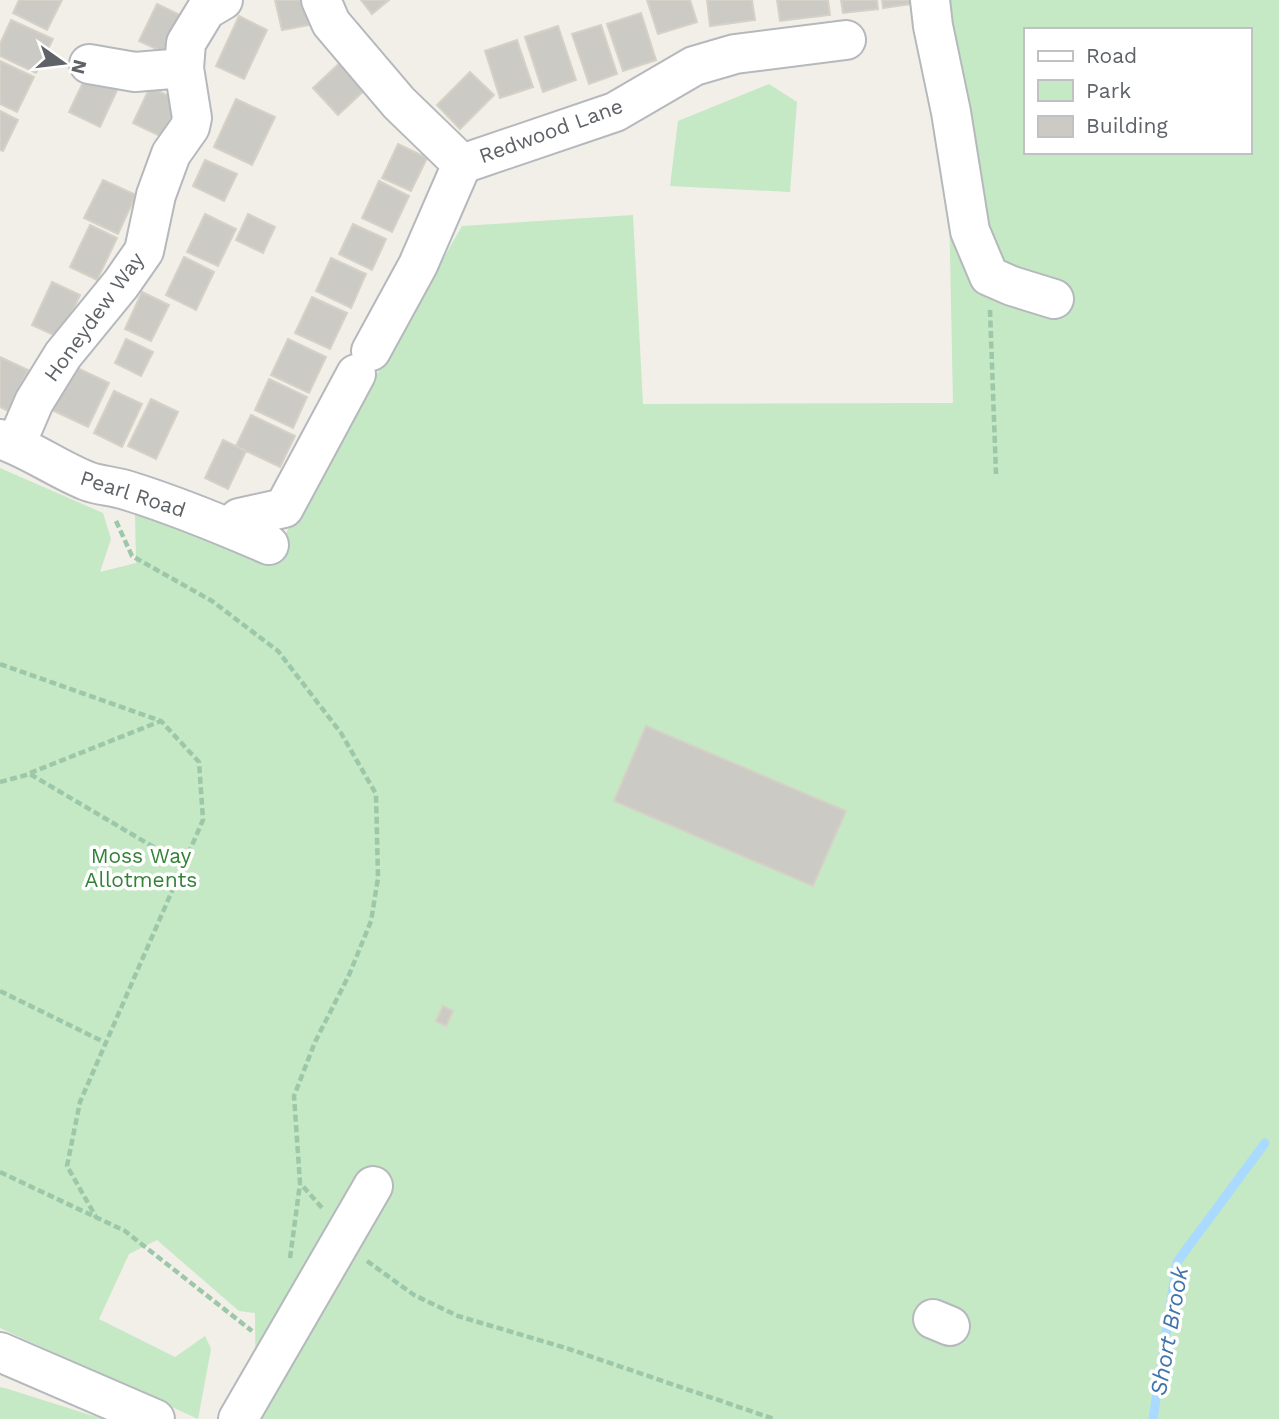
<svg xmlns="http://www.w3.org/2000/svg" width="1279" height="1419" font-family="'Work Sans',sans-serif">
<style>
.green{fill:#c5e8c5;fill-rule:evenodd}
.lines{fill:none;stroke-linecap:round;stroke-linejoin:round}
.stream{stroke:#aadaff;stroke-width:9}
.building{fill:#cccac5;stroke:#d6d1c6;stroke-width:2}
.minor-casing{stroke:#b5b8bc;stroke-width:42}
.path{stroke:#9cc7a9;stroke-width:4.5;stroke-dasharray:7 3.5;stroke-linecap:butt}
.minor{stroke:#fff;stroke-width:38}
.labels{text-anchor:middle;stroke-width:7;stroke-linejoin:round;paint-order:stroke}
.street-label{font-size:21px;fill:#5f6368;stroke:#fff}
.park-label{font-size:21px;fill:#348238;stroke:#fff}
.water-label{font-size:23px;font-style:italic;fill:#4174aa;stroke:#fff}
</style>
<rect width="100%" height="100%" fill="#f1efe8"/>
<path class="green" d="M945,0h334v1419h-1023l-1,-106 -16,-2 -82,-71 -28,14 -30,65 76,38 30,-21 6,13 -13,70 -198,-91v-860l103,45 8,26 -11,33 36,-9 -1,-51 139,42 188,-328 171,-11 10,189 310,-1zM1025,30h224v122h-224z
M769,84l28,18 -7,90 -120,-6 8,-65z
M0,1387l5,1 98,31h-103z"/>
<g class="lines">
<path class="stream" d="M1153,1419l24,-157 88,-119"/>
</g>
<path class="building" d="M19,0h43l-15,30 -34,-17z
M275,0h29l5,25 -27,5z
M361,0h28l-17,14z
M647,0h43l7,22 -39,12z
M707,0h45l3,20 -45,6z
M777,0h51l2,15 -50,6z
M841,0h36l1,9 -35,4z
M882,0h35l1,3 -35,5z
M157,4l23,11 -17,37 -24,-11z
M641,13l15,47 -33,11 -16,-47z
M239,16l28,14 -23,49 -28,-13z
M11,20l42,19 -17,34 -36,-17v-12z
M601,25l16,49 -28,10 -17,-50z
M558,26l18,54 -33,12 -18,-55z
M517,40l16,47 -33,11 -15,-47z
M343,60l25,27 -30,28 -25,-27z
M0,61l34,16 -17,35 -17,-8z
M470,72l24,23 -34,34 -23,-24z
M87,74l31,14 -18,39 -31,-15z
M150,87l29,14 -17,36 -29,-14z
M236,99l39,18 -23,48 -38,-18z
M0,111l18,9 -15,31 -3,-1z
M398,144l29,14 -16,33 -29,-13z
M205,160l32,14 -13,27 -31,-15z
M103,180l33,15 -18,39 -34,-16z
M379,181l30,15 -17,36 -30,-14z
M205,214l31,15 -18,37 -31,-14z
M248,214l27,13 -12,26 -27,-13z
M353,224l33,15 -14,31 -33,-16z
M90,225l27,13 -20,42 -27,-13z
M184,257l30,15 -18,38 -30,-15z
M331,258l35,16 -15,34 -35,-17z
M52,282l28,13 -20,43 -28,-13z
M142,292l27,13 -18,36 -26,-12z
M312,297l35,16 -17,36 -35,-16z
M126,339l27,13 -12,24 -26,-13z
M288,339l38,18 -17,36 -38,-18z
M0,357l28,13 -20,41 -8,-4z
M73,366l36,17 -21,44 -36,-17z
M269,379l38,18 -14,31 -38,-18z
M114,391l28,13 -20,43 -28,-14z
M151,399l27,13 -22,47 -28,-13z
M251,415l44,21 -15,31 -44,-21z
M223,440l23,11 -18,38 -23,-11z
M646,726l200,85 -33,75 -199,-85z
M443,1006l10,5 -7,15 -10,-5z"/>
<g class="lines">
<defs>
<path id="minor" d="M321,0l10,23 68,80 63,61
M930,0l3,26 18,86 19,119 19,45 23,10 42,13
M89,64l46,8 49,-4
M462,164l153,-52 79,-46 41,-12 111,-14
M371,351l47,-86 44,-101
M0,439c30,10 57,30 87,42 13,5 28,5 42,10 48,15 94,34 140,54
M16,444l18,-42 29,-47 58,-71 23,-33 12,-56 15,-41 19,-27 2,-9 -8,-50 2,-25 20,-33 17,-10
M239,518l45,-10 72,-134
M933,1319l17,7
M0,1352l155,67
M238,1419l135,-233"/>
</defs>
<use href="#minor" class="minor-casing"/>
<path class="path" d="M990,310l6,164
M116,521l16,35 80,45 66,50 63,82 35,61 2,84 -7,43 -22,54 -34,67 -21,54 6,87 23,26
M0,664l161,57 38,41 4,58 -123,282 -13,64 29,51
M30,773l131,-52
M0,782l30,-8 154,91
M0,991l106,52
M0,1172l125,59 127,100
M290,1258l10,-74
M367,1261l47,34 44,21 111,33 205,70"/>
<use href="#minor" class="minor"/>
</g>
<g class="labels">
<g class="street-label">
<text transform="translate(551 131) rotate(-20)" y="7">Redwood Lane</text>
<text transform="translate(94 317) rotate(-54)" y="7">Honeydew Way</text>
<text transform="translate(133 494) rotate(18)" y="7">Pearl Road</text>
</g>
<g class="park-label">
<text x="141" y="863">Moss Way<tspan x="141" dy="24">Allotments</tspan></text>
</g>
<g class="water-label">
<text transform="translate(1169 1331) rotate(-80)" y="8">Short Brook</text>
</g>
</g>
<rect x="1024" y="28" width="228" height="126" fill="#ffffff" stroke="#bfc1c3" stroke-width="2"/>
<rect x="1038" y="51" width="35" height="10" fill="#ffffff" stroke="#bfc1c3" stroke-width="2"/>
<text x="1086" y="63" font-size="21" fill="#5f6368">Road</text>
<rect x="1038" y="80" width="35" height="21" fill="#c5e8c5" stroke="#bfc1c3" stroke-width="2"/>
<text x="1086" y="98" font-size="21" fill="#5f6368">Park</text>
<rect x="1038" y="116" width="35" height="21" fill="#cccac5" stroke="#bfc1c3" stroke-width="2"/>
<text x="1086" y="133" font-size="21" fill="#5f6368">Building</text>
<g transform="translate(63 63) rotate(104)" stroke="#ffffff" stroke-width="5" paint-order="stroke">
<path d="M0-5L12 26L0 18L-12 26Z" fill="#5f6368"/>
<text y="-10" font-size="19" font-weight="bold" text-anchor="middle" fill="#5f6368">N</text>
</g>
</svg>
